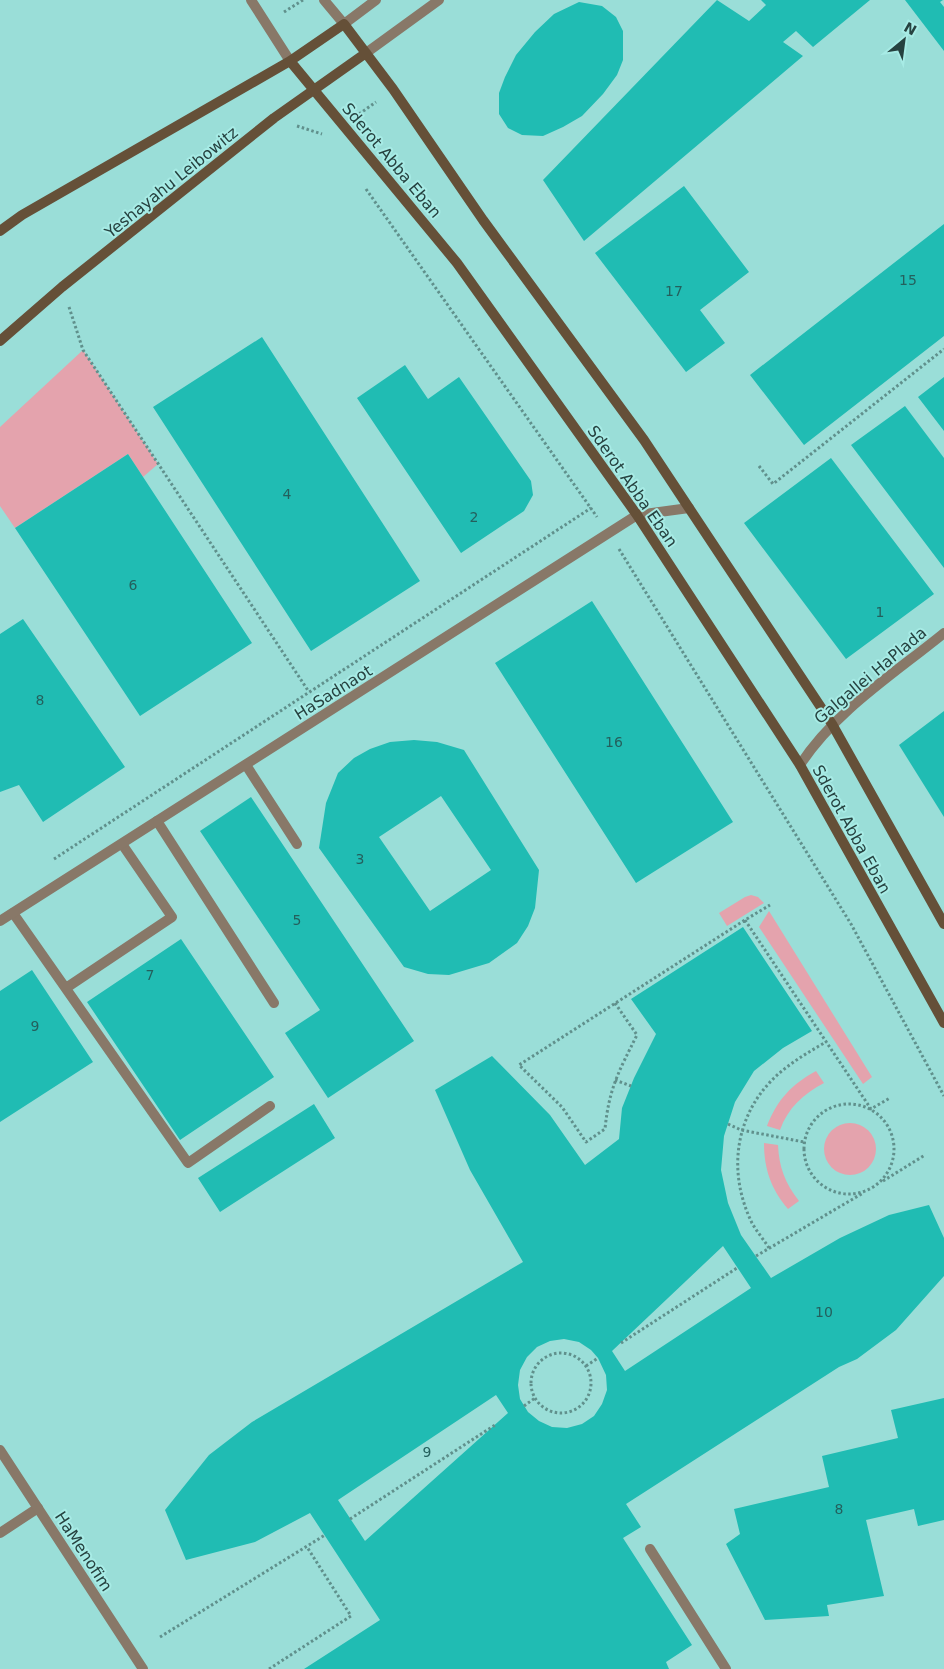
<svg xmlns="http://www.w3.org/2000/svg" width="944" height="1669" font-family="'DejaVu Sans',sans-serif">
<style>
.green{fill:#e4a3ad}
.building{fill:#20bcb3;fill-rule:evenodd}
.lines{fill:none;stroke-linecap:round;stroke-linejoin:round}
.path{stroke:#60908c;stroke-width:3;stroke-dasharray:2.5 2.5;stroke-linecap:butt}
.service{stroke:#887868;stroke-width:10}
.minor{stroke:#887868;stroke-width:10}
.tertiary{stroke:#887868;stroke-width:10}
.secondary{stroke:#655038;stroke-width:10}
.labels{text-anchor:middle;stroke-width:4;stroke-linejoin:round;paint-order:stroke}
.number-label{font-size:14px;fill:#24605d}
.street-label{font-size:16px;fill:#264240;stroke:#a7ebe5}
</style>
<rect width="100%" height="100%" fill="#9aded8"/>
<path class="green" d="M83,350l75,114 -15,13 -15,-23 -113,74 -15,-22v-79z
M751,895l7,2 6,6 -37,23 -8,-13 26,-16z
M769,911l103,166 -9,7 -104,-157z
M816,1071l8,12c-21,11 -36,25 -44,47l-13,-4c10,-26 25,-42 49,-55z
M824 1149a26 26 0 1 1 52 0a26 26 0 1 1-52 0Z
M764,1143l14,2c1,22 7,38 21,56l-11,8c-17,-20 -24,-40 -24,-66z"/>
<path class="building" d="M717,0l32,21 17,-16 -5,-5h109l-57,47 -17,-16 -13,11 20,14 -219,185 -41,-61z
M905,0h38l-3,2 4,5v44z
M579,2l23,4 14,11 7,14v29l-6,15 -14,19 -21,22 -19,11 -20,9 -21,-1 -14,-7 -9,-14v-21l6,-16 11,-22 19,-23 19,-18z
M684,186l65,86 -49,38 25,33 -39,29 -91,-119z
M944,224v112l-140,109 -54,-70z
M262,337l158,244 -109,70 -158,-244z
M405,365l23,34 31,-22 72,104 2,14 -9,16 -63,42 -104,-155z
M944,377v54l-26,-34z
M905,406l39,52v110l-93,-123z
M128,454l124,189 -112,73 -125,-188z
M831,458l103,136 -88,65 -102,-136z
M592,601l141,221 -97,61 -141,-220z
M23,619l102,148 -82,55 -24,-37 -19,7v-158z
M944,711v106l-45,-72z
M414,740l23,2 27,8 75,120 -4,38 -7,18 -11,17 -28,20 -40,12 -21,-1 -24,-7 -85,-119 7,-45 12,-30 16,-15 16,-9 20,-7zM441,796l50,74 -61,41 -51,-74z
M251,797l163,244 -86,57 -43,-65 35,-23 -120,-179z
M743,927l69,104 -29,17 -29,23 -19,31 -11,34 -3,34 7,33 13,32 30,43 69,-40 49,-23 40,-10 15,33v38l-48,54 -39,29 -18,8 -213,137 15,23 -18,11 69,107 -26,17 3,7h-365l76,-49 -70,-107 -55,29 -69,18 -21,-50 44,-55 43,-33 271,-160 -53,-92 -35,-80 57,-34 58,59 35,50 34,-26 3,-31 12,-30 22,-44 -25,-35zM723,1246l28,42 -126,83 -13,-20zM564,1339l15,3 12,8 7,8 8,17 1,15 -5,14 -8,12 -12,8 -15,4 -15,-1 -13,-6 -11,-9 -8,-13 -2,-14 2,-15 7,-13 10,-10 13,-6zM496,1395l12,18 -143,128 -27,-41z
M181,939l93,138 -94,63 -93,-138z
M32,970l61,92 -93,60v-131z
M314,1104l21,34 -115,74 -22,-34z
M944,1398v122l-26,6 -4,-17 -48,11 18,76 -57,9 2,11 -64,4 -39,-76 14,-10 -6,-25 95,-22 -7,-31 76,-18 -7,-28z"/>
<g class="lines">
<path class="path" d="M284,12l19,-12
M359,114l17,-12
M297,126l25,8
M366,189l231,328
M69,307l14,43 226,342
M759,466l14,18 171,-135
M619,549l232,375 93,172
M54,859l537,-351
M745,920l126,189 19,-11
M615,1003l22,32c-18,36 -28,53 -32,94l-19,13 -24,-35 -43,-42 226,-145 25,-15
M615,1080l16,6
M804 1149a45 45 0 1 1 90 0a45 45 0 1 1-90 0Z
M728,1124l13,6 63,12
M883,1181l42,-26
M769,1248c-5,-8 -12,-16 -17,-25 -24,-49 -18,-104 20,-143 16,-16 35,-27 54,-38
M756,1256l107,-63
M621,1343l116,-75
M531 1383a30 30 0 1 1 60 0a30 30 0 1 1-60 0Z
M586,1366l12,-8
M524,1406l11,-8
M350,1519l145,-94
M160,1637l165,-102
M269,1669l82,-53 -44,-69"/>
<path class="service" d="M246,765l51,79
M157,821l117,182
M13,913l175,250 82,-57
M66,988l106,-71 -50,-73
M0,1533l38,-25
M650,1549l76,120"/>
<path class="minor" d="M800,765c34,-53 95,-92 144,-132
M0,921l637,-406 52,-7
M0,1450l143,219"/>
<path class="tertiary" d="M251,0l39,61
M324,0l20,24 32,-24
M366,53l73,-53"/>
<path class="secondary" d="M290,61l167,202 180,252 163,250 144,258
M0,231l22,-16 268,-154 54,-37 49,65 90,131 161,220 188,284 112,200
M0,341l62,-54 212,-169 92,-65"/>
</g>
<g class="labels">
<g class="number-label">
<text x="908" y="285">15</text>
<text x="674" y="296">17</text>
<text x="287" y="499">4</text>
<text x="474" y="522">2</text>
<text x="133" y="590">6</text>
<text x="880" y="617">1</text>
<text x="40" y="705">8</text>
<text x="614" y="747">16</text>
<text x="360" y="864">3</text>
<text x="297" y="925">5</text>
<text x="150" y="980">7</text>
<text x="35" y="1031">9</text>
<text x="824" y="1317">10</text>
<text x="427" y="1457">9</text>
<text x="839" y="1514">8</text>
</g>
<g class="street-label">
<text transform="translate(392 160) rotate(50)" y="6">Sderot Abba Eban</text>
<text transform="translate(171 182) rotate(-39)" y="6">Yeshayahu Leibowitz</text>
<text transform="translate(633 486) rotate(55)" y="6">Sderot Abba Eban</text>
<text transform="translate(870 675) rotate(-40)" y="6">Galgallei HaPlada</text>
<text transform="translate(333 692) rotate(-32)" y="6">HaSadnaot</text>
<text transform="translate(852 829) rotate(61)" y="6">Sderot Abba Eban</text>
<text transform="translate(84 1551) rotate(57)" y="6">HaMenofim</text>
</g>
</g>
<g transform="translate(904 40) rotate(29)" stroke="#a7ebe5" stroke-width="4" paint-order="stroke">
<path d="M0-4L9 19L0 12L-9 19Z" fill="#264240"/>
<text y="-8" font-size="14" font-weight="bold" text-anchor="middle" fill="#264240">N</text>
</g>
</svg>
